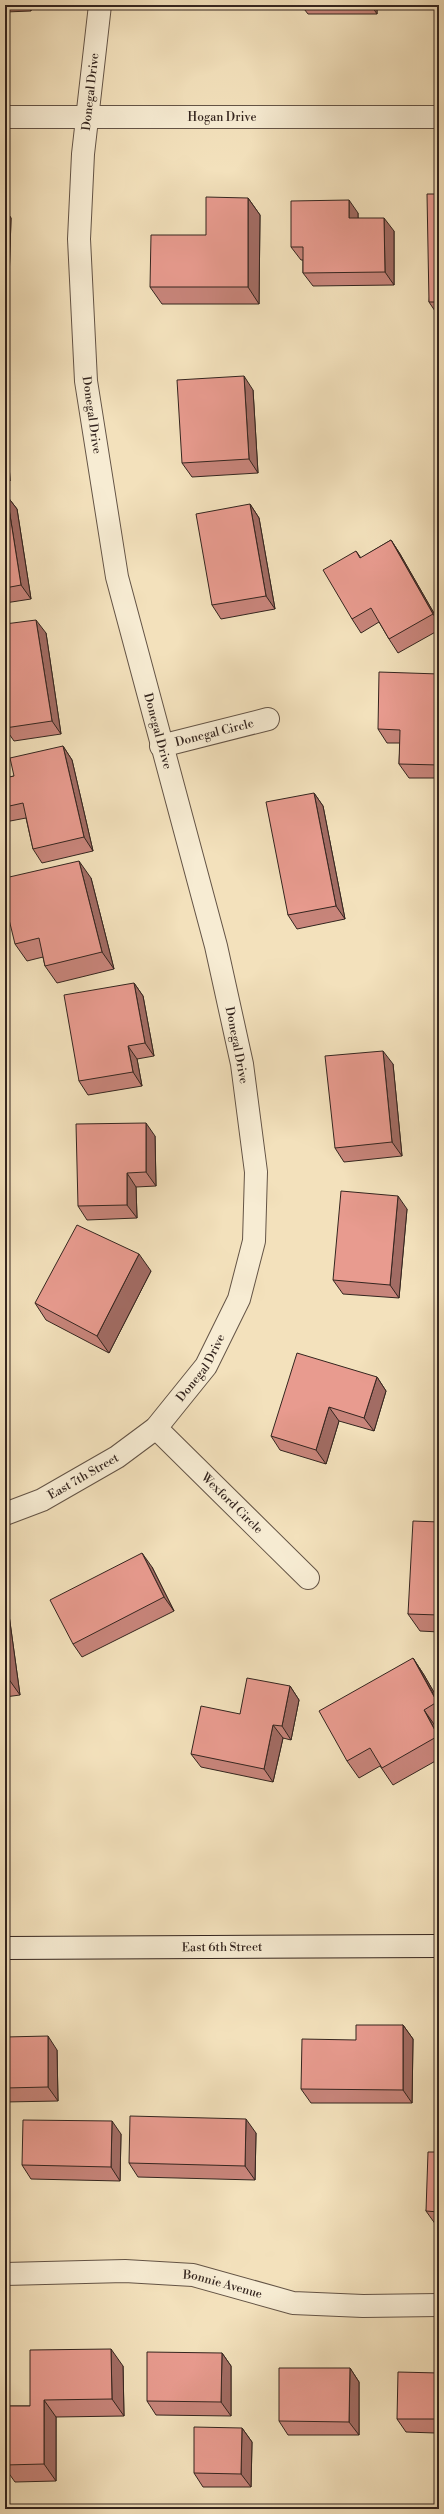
<svg xmlns="http://www.w3.org/2000/svg" width="444" height="2514" font-family="'Libre Bodoni',serif">
<style>
.lines{fill:none;stroke-linecap:round;stroke-linejoin:round}
.street-casing{stroke:#645446;stroke-width:24}
.secondary-casing{stroke:#34251f;stroke-width:24}
.street{stroke:#f7ecd3;stroke-width:22}
.secondary{stroke:#f7ecd3;stroke-width:22}
.wall{fill:#c8857b;stroke:#34251f}
.shaded-wall{fill:#a26c64;stroke:#34251f}
.building{fill:#e89b8f;stroke:#34251f}
.labels{text-anchor:middle;stroke-width:3;stroke-linejoin:round;paint-order:stroke}
.street-label{font-size:12px;fill:#34251f;stroke:#f7ecd3}
</style>
<rect width="100%" height="100%" fill="#f3e1bc"/>
<filter id="stains"><feTurbulence type="fractalNoise" baseFrequency=".005" numOctaves="4"/><feColorMatrix values="0 0 0 0 .2 0 0 0 0 .09 0 0 0 0 .02 0 0 0 .5 -.17"/></filter>
<radialGradient id="worn" r=".72"><stop offset=".6" stop-color="#630" stop-opacity="0"/><stop offset="1" stop-color="#630" stop-opacity=".3"/></radialGradient>
<g class="lines">
<defs>
<g id="street">
<path id="s1" d="M5,117h434"/>
<path id="s2" d="M161,746l107,-27"/>
<path id="s3" d="M156,1428l152,150"/>
<path id="s4" d="M5,1514l37,-14 75,-43 39,-29 50,-62 33,-67 15,-58 2,-69 -14,-108 -26,-118 -99,-369 -31,-196 -7,-142 4,-85 17,-149"/>
<path id="s5" d="M5,2274l120,-3 68,4 100,28 70,3 76,-1"/>
</g>
<g id="secondary">
<path id="s6" d="M5,1948l434,-2"/>
</g>
</defs>
<use href="#street" class="street-casing"/>
<use href="#secondary" class="secondary-casing"/>
<use href="#street" class="street"/>
<use href="#secondary" class="secondary"/>
</g>
<path class="wall" d="M5,5h26v6l-26,1z
M301,5h76v9h-69z
M435,5h4v6z
M439,194v123l-10,-15z
M248,198l12,17 -1,89h-97l-12,-17 56,-52z
M5,209l6,9 -2,64h-4z
M358,213v5l36,13v54l-81,1 -10,-13v-13h-2l-10,-13z
M5,390l5,91h-5z
M253,390l5,83 -66,4 -10,-14z
M5,496h2l10,13 14,90 -26,4z
M250,504l9,14 16,91 -54,10 -9,-14z
M391,540l9,14 39,68v8l-41,23 -9,-14 -10,-17 -18,11 -9,-14 4,-68 5,7z
M5,624l41,9 15,101 -47,7 -9,-13z
M439,674v104h-30l-10,-14 1,-21h-13l-9,-14z
M63,746l9,14 21,91 -51,12 -9,-14 -7,-31 -21,4v-44l9,-2z
M314,793l9,13 22,113 -48,10 -9,-14z
M91,878l23,91 -57,14 -12,-17 -2,-9 -16,4 -12,-17z
M134,983l9,13 11,60 -17,3 5,27 -54,9 -9,-14z
M393,1064l9,92 -58,6 -9,-14z
M155,1136l1,50 -20,1 1,31 -50,2 -9,-14z
M407,1209l-8,89 -56,-4 -10,-14z
M151,1271l-42,82 -63,-33 -11,-17z
M377,1377l9,14 -12,40 -35,-10 -13,43 -46,-14 -9,-14z
M439,1522v110l-19,-1 -12,-17z
M152,1567l22,44 -92,46 -9,-13z
M5,1608l4,7 11,80 -15,2z
M413,1658l11,17 15,26v24l-3,2 3,6v26l-46,26 -13,-19 -21,12 -12,-17z
M290,1686l9,14 -8,40 -8,-2 -10,44 -72,-15 -10,-13 49,-40z
M403,2025l10,14 -1,64h-101l-10,-14 55,-49z
M5,2037l52,13 1,51 -53,1z
M256,2133l-1,47 -117,-3 -9,-14z
M121,2134l-1,47 -89,-2 -9,-14z
M439,2152v73h-3l-10,-14z
M222,2353l9,13v50l-75,-1 -9,-14z
M123,2366l1,50 -68,1v64l-41,1 -10,-14v-62h25z
M350,2368l9,14v53h-71l-9,-14z
M439,2373v69l-4,-6v-3l-29,-1 -9,-13z
M242,2428l10,14 -1,45h-48l-9,-14z"/>
<path class="shaded-wall" d="M26,5h5v6z
M371,5h6v9z
M248,198l12,17 -1,89 -11,-17z
M349,200l9,13v18l-9,-13z
M5,209l6,9 -2,64 -4,-6z
M384,218l10,13v54l-9,-13z
M244,376l9,14 5,83 -9,-14z
M5,390l5,91 -5,-7z
M7,496l10,13 14,90 -10,-14z
M250,504l9,14 16,91 -9,-13z
M391,540l9,14 39,68v1l-6,-9z
M36,620l10,13 15,101 -9,-13z
M63,746l9,14 21,91 -9,-14z
M314,793l9,13 22,113 -9,-13z
M79,861l12,17 23,91 -12,-17z
M134,983l9,13 11,60 -9,-13z
M128,1046l9,13 5,27 -9,-14z
M383,1051l10,13 9,92 -10,-14z
M146,1123l9,13 1,50 -10,-14z
M127,1173l9,14 1,31 -10,-13z
M398,1196l9,13 -8,89 -9,-13z
M139,1254l12,17 -42,82 -12,-17z
M377,1377l9,14 -12,40 -10,-13z
M329,1407l10,14 -13,43 -10,-14z
M142,1553l10,14 22,44 -10,-14z
M5,1608l4,7 11,80 -12,-17 -3,-24z
M413,1658l11,17 15,26v3z
M290,1686l9,14 -8,40 -9,-14z
M424,1710l12,17 3,6v4z
M273,1725l10,13 -10,44 -9,-13z
M403,2025l10,14 -1,64 -9,-13z
M48,2036l9,14 1,51 -10,-14z
M246,2119l10,14 -1,47 -10,-14z
M112,2121l9,13 -1,47 -9,-14z
M111,2349l12,17 1,50 -12,-17z
M222,2353l9,13v50l-10,-14z
M350,2368l9,14v53l-10,-13z
M44,2400l12,17v64l-12,-17z
M242,2428l10,14 -1,45 -10,-13z"/>
<path class="building" d="M427,194h12v108h-10z
M206,197l42,1v89h-98l1,-52h55z
M349,200v18h35l1,54 -82,1v-26h-12v-46z
M244,376l5,83 -67,4 -5,-83z
M5,496h2l14,89 -16,3z
M250,504l16,92 -54,9 -16,-91z
M391,540l42,74 -44,25 -18,-31 -19,11 -29,-49 33,-19 4,7z
M36,620l16,101 -47,7v-104z
M379,672l60,2v91l-40,-1 1,-34 -22,-1z
M63,746l21,91 -51,12 -10,-46 -18,4v-29l9,-2 -4,-18z
M314,793l22,113 -48,9 -22,-113z
M79,861l23,91 -57,14 -6,-28 -24,6 -10,-41v-25z
M134,983l11,60 -17,3 5,26 -54,9 -15,-86z
M383,1051l9,91 -57,6 -10,-92z
M146,1123v49l-19,1v32l-49,1 -2,-82z
M341,1191l57,5 -8,89 -57,-5z
M77,1225l62,29 -42,82 -62,-33z
M297,1353l80,24 -13,41 -35,-11 -13,43 -45,-14z
M413,1521l26,1v93l-31,-1z
M142,1553l22,44 -91,47 -23,-44z
M5,1654l3,24 -3,1z
M413,1658l24,44 -13,8 14,26 -56,32 -12,-20 -23,13 -28,-50z
M247,1678l43,8 -8,40 -9,-1 -9,44 -73,-15 10,-48 39,8z
M356,2025h47v65l-102,-1 1,-50 54,1z
M48,2036v51l-43,1v-51z
M130,2116l116,3 -1,47 -116,-3z
M23,2120l89,1 -1,46 -89,-2z
M428,2152h11v60l-13,-1z
M111,2349l1,50 -68,1v64l-39,1v-59h25v-56z
M147,2352l75,1 -1,49 -74,-1z
M279,2368h71l-1,54 -70,-1z
M398,2372l41,1v63h-4v-17h-38z
M194,2427l48,1 -1,46 -47,-1z"/>
<g class="labels">
<g class="street-label">
<text dy="4" stroke="none"><textPath href="#s4" startOffset="1558">Donegal Drive</textPath></text>
<text dy="4" stroke="none"><textPath href="#s1" startOffset="217">Hogan Drive</textPath></text>
<text transform="translate(92 415) rotate(82)" y="4">Donegal Drive</text>
<text transform="translate(158 731) rotate(75)" y="4">Donegal Drive</text>
<text dy="4" stroke="none"><textPath href="#s2" startOffset="55">Donegal Circle</textPath></text>
<text transform="translate(237 1045) rotate(79)" y="4">Donegal Drive</text>
<text dy="4" stroke="none"><textPath href="#s4" startOffset="250">Donegal Drive</textPath></text>
<text dy="4" stroke="none"><textPath href="#s4" startOffset="87">East 7th Street</textPath></text>
<text dy="4" stroke="none"><textPath href="#s3" startOffset="107">Wexford Circle</textPath></text>
<text dy="4" stroke="none"><textPath href="#s6" startOffset="217">East 6th Street</textPath></text>
<text dy="4" stroke="none"><textPath href="#s5" startOffset="219">Bonnie Avenue</textPath></text>
</g>
</g>
<rect width="444" height="2514" fill="none" stroke="#f3e1bc" stroke-width="20"/>
<rect x="6" y="6" width="432" height="2502" fill="none" stroke="#34251f" stroke-width="2"/>
<rect x="10" y="10" width="424" height="2494" fill="none" stroke="#34251f"/>
<rect width="100%" height="100%" filter="url(#stains)"/>
<rect width="100%" height="100%" fill="url(#worn)"/>
</svg>
